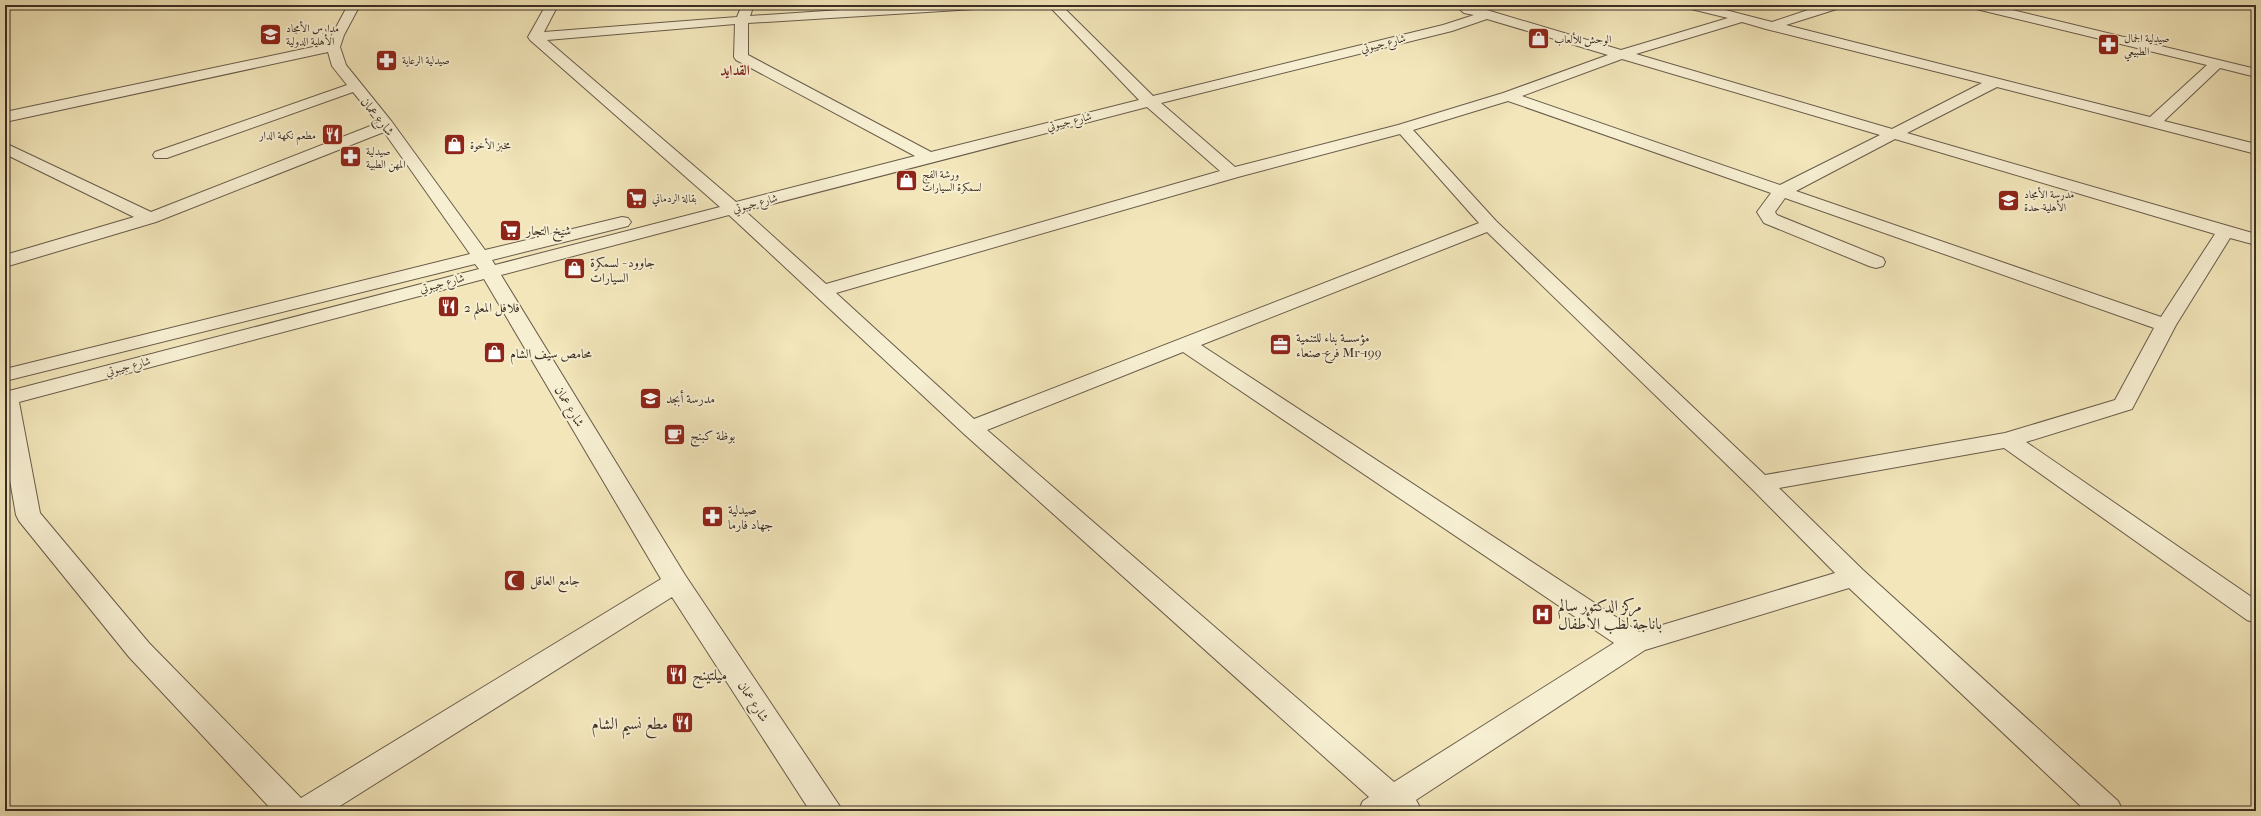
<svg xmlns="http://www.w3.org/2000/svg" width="2261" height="816" font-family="'IM FELL French Canon',Amiri,serif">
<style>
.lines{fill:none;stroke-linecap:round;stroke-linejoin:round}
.minor-casing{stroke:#695c4a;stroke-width:2}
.minor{fill:#f7efd2;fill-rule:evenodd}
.labels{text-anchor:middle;stroke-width:4;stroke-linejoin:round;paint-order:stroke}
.far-poi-label{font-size:11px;fill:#3b2e24;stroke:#f7efd2;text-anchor:start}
.far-street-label{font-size:11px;fill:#3b2e24;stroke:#f7efd2}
.street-label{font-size:13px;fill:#3b2e24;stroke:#f7efd2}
.poi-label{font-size:13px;fill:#3b2e24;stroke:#f7efd2;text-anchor:start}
.far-district-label{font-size:14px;font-weight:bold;fill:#7a1f14;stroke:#f7efd2}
.near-poi-label{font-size:16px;fill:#3b2e24;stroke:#f7efd2;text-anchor:start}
</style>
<rect width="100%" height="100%" fill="#f2e6ba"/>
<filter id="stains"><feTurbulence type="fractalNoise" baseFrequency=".005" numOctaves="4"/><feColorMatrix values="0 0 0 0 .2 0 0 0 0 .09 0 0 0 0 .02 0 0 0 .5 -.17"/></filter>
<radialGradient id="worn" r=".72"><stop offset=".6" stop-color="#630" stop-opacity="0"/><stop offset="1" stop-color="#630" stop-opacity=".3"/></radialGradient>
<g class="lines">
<defs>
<path id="minor" d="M348,5h12l-16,30 -4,12 6,18 46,57 93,128 137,-33 6,1 3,4 -3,4 -136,34 3,5 225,-58 -190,-167 -2,-3 18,-32h12l-14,27 193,-15 5,-12h12l-4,11 166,-11h65l-6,4 -227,14v32l183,97 208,-52 -91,-95h13l92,91 290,-71 31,-10 -10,-2 -9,-8h15l151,45 107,-32 -41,-10 -2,-3h21l66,17 51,-17h19l-2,3 -54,17 364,92 57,-52 -235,-57 -2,-3h22l264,64v8l-36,-9 -56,53 92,23v10l-259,-67 -90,46 349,101v11l-26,-7 -54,87 -44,84 -106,33 230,158v23l-9,-3 -243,-172 -225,40 84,82 255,231 5,10h-37l-237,-223 -204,62 -229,150 6,11h-64l5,-10 6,-4 -406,-364 -234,-218 -228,60 184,300 158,236h-33l-138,-214 -340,214h-59l-144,-154 -110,-136 -3,-6 -11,-64v-59l474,-123 -4,-5 -470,117v-12l465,-115 -86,-122 -228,90 -151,45v-12l129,-38 -129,-63v-11l146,69 227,-89 -25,-31 -186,66h-12l-2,-3 2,-3 192,-67 -15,-19 -4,-14 -323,70v-10l322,-68zM1487,19l121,36 -105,38 -105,32 -163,42 -74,-64 291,-72zM1742,22l24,7 216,54 -90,46 -256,-75zM735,24l-1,33 2,3 179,96 -179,46 -189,-162zM1622,59l258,76 -100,50 -258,-89zM1508,101l263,92 -14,19 7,11 105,43 7,2 7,-2 2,-4 -2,-4 -106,-43 -2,-3 10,-14 369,130 -39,72 -110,33 -240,42 -269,-254 -83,-91zM1147,107l73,64 -394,113 -81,-73zM1400,134l79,89 -505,196 -138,-126 402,-116zM1895,139l320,95 -54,83 -365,-126zM1487,232l265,257 83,84 -196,59 -438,-287zM484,279l177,300 -360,219 -152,-155 -109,-130 -21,-111zM1183,352l431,291 -220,139 -407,-352z"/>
</defs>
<use href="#minor" class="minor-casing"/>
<use href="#minor" class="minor"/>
</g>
<defs>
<symbol id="school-square" viewBox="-11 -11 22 22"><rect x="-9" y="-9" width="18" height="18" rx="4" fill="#8f2418" stroke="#f7efd2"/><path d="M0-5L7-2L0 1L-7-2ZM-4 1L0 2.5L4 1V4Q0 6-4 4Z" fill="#fff"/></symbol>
<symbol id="shop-square" viewBox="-11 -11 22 22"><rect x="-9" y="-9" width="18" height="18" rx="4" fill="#8f2418" stroke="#f7efd2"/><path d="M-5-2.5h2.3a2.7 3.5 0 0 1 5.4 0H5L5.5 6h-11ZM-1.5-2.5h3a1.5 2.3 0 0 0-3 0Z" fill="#fff"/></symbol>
<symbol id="pharmacy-square" viewBox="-11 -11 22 22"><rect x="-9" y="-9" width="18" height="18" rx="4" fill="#8f2418" stroke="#f7efd2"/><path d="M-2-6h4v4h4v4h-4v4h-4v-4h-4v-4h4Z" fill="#fff"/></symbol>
<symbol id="restaurant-square" viewBox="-11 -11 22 22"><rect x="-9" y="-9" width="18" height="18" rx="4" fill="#8f2418" stroke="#f7efd2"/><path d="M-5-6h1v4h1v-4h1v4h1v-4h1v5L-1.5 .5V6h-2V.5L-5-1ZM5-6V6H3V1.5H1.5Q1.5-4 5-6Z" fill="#fff"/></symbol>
<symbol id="supermarket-square" viewBox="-11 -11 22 22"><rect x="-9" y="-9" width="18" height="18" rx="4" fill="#8f2418" stroke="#f7efd2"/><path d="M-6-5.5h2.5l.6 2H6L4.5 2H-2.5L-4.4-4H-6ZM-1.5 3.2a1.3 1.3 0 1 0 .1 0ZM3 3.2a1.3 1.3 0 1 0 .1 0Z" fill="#fff"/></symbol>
<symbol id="office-square" viewBox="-11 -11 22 22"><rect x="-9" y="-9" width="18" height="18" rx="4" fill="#8f2418" stroke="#f7efd2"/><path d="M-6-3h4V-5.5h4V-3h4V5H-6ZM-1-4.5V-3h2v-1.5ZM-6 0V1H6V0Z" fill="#fff"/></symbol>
<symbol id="cafe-square" viewBox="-11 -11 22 22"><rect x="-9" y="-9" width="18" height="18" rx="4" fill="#8f2418" stroke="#f7efd2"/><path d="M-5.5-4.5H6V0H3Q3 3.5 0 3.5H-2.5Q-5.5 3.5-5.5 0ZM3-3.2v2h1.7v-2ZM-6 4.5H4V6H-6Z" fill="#fff"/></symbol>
<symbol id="mosque-square" viewBox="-11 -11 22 22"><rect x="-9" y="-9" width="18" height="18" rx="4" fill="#8f2418" stroke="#f7efd2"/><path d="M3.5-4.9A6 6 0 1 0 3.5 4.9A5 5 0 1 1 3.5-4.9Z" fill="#fff"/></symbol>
<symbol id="hospital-square" viewBox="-11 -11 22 22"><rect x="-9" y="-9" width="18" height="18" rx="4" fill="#8f2418" stroke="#f7efd2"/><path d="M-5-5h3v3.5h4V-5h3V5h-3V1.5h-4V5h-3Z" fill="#fff"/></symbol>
</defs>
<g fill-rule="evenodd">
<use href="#school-square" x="258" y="22" width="25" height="25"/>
<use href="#shop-square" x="1526" y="26" width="25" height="25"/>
<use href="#pharmacy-square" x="2096" y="32" width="25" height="25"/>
<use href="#pharmacy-square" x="374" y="48" width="25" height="25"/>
<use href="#restaurant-square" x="320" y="122" width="25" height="25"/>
<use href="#shop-square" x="442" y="132" width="25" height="25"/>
<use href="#pharmacy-square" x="338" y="144" width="25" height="25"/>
<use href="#shop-square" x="894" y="168" width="25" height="25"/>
<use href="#supermarket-square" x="624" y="186" width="25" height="25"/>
<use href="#school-square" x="1996" y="188" width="25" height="25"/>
<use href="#supermarket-square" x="498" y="218" width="25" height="25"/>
<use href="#shop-square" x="562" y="256" width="25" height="25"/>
<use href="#restaurant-square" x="436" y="294" width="25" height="25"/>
<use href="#office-square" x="1268" y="332" width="25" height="25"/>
<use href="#shop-square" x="482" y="340" width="25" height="25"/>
<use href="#school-square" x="638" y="386" width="25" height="25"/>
<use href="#cafe-square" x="662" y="422" width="25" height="25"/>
<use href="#pharmacy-square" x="700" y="504" width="25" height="25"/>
<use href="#mosque-square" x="502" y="568" width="25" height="25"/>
<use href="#hospital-square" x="1530" y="602" width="25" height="25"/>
<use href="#restaurant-square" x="664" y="662" width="25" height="25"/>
<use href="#restaurant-square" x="670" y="710" width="25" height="25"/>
</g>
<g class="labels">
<g class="far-poi-label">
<text x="286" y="32">مدارس الأمجاد<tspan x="286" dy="13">الأهلية الدولية</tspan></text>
<text x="2124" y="42">صيدلية الجمال<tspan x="2124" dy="13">الطبيعي</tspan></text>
<text x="1554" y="43">الوحش للألعاب</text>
<text x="402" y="64">صيدلية الرعاية</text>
<text x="316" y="139" text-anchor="end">مطعم نكهة الدار</text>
<text x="470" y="149">مخبز الأخوة</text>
<text x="366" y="155">صيدلية<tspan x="366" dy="13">المهن الطبية</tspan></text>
<text x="922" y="178">ورشة الفج<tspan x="922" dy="13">لسمكرة السيارات</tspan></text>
<text x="2024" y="198">مدرسة الأمجاد<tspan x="2024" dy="13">الأهلية-حدة</tspan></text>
<text x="652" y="202">بقالة الردماني</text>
</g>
<g class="far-street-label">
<text transform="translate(1383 43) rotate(-14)" y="4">شارع جيبوتي</text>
<text transform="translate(1069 121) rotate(-14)" y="4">شارع جيبوتي</text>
<text transform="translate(755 203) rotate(-15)" y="4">شارع جيبوتي</text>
<text transform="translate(442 283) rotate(-15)" y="4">شارع جيبوتي</text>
<text transform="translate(128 366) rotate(-15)" y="4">شارع جيبوتي</text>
</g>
<g class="street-label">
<text transform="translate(378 116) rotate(51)" y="5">شارع عمان</text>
<text transform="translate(570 406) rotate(59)" y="5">شارع عمان</text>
<text transform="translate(754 701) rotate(57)" y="5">شارع عمان</text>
</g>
<g class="poi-label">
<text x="526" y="235">شيخ التجار</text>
<text x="590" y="267">جاوود - لسمكرة<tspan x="590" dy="15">السيارات</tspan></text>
<text x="464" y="312">فلافل المعلم 2</text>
<text x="1296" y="342">مؤسسة بناء للتنمية<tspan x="1296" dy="15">فرع-صنعاء Mr-199</tspan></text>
<text x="510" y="358">محامص سيف الشام</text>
<text x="666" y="403">مدرسة أبجد</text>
<text x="690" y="440">بوظة كبنج</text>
<text x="728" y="514">صيدلية<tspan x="728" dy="15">جهاد فارما</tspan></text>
<text x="530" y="585">جامع العاقل</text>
</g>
<g class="far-district-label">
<text x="735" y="75">القدايد</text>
</g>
<g class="near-poi-label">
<text x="1558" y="611">مركز الدكتور سالم<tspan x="1558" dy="18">باناجة لطب الأطفال</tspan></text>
<text x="692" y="680">ميلتينج</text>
<text x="668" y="729" text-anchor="end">مطع نسيم الشام</text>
</g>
</g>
<rect width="2261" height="816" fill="none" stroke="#f2e6ba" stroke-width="20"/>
<rect x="6" y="6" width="2249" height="804" fill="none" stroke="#3b2e24" stroke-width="2"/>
<rect x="10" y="10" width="2241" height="796" fill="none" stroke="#3b2e24"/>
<rect width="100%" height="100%" filter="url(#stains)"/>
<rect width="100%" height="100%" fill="url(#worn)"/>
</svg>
